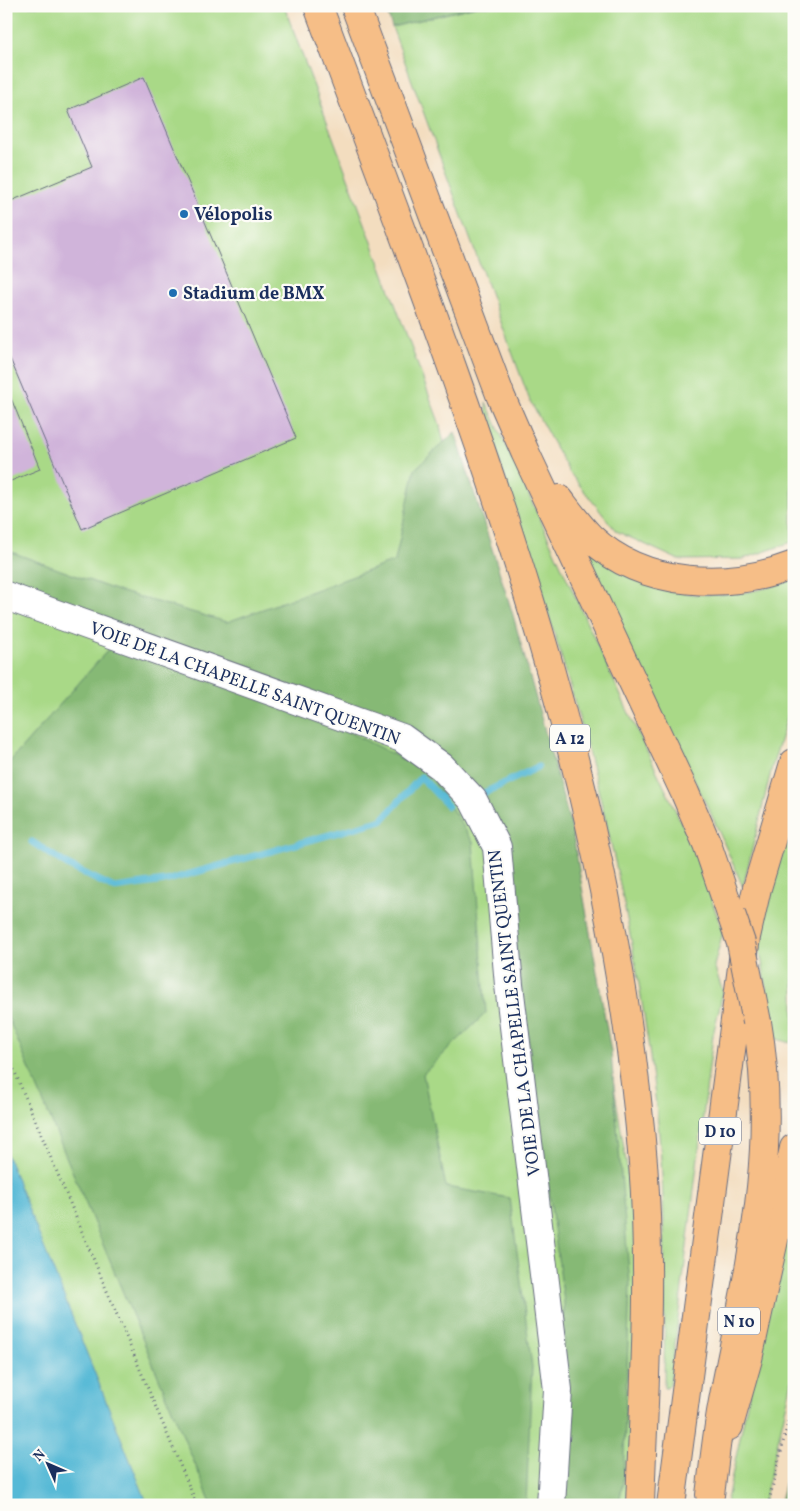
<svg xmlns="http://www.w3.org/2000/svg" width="800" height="1511" font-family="Vollkorn,serif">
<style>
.green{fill:#a9d987;stroke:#628472}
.forest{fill:#86b974;stroke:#507469}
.water{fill:#57b9d6;stroke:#39749a}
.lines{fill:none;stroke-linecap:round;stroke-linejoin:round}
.stream{stroke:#57b9d6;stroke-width:7}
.building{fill:#d0b4da}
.street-casing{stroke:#676c80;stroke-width:30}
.primary-casing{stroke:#676c80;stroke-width:30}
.highway-casing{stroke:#676c80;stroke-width:30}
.path{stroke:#676c80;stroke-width:3;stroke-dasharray:1 4;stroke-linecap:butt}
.street{stroke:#fff;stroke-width:28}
.primary{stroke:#f6be87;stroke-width:28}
.highway{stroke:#f6be87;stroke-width:28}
.highway-bridge-casing{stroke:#676c80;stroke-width:30;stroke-linecap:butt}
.highway-bridge{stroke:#f6be87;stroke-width:28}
.poi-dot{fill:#1f6fb2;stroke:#fdfcf7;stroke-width:2}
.labels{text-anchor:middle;stroke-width:4.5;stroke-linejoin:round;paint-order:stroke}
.shield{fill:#fdfcf7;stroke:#5f6c8c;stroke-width:1}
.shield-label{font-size:16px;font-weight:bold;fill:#1b2f5e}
.poi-label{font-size:18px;font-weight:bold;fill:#1b2f5e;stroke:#fdfcf7;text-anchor:start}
.street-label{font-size:18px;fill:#1b2f5e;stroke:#fdfcf7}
</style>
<rect width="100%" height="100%" fill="#fdfcf7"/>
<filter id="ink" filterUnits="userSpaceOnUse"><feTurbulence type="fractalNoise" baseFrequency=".02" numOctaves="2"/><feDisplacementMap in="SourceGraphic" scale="10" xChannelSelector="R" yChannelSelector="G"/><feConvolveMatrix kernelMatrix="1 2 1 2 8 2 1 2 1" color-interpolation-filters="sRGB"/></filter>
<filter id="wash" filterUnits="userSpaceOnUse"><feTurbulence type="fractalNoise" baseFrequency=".0096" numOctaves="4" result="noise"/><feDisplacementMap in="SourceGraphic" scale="20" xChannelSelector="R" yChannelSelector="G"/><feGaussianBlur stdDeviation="1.12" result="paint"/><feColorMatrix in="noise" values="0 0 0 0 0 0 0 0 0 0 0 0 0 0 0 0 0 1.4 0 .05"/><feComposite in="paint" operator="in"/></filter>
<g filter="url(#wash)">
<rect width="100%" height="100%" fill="#f3ddbf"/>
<path class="green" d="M6,6h278l155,416 48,202 113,374 53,333 -2,174h-645z
M476,6h318l-2,536 -49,17 -64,1 -63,-29 -47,-59 -39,-71 -138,-374z
M486,402l139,303 67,140 31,87 -9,34 9,26 -10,43 -43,350 -6,3c1,-97 3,-195 -9,-292 -12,-103 -32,-207 -57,-307 -31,-124 -72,-245 -111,-366z
M587,548c12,8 25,18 38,26 51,28 116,26 169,5v116l-22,72 -29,120 -30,-69 -128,-261z
M794,811v220l-3,12 -15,-4 -19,-104z
M794,1179v193l-31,133h-37z"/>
<path class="forest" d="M385,6h91l-84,21z
M455,432l58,183 59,215 39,222 19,233 -7,196 -4,24h-55l2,-23 -2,-180 -60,-442 -46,-87 -452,-190v-33l112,41 109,31 168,-61 20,-92z
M114,643l216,79 99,51 44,69 13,171 -63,61 23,113 64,11 22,169 -6,138h-314l-206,-492v-247z
M794,1444v61h-15z"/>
<path class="water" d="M6,1153l142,352h-142z"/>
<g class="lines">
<path class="stream" d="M482,794l56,-27
M32,842l37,24 45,22 51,-7 217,-61 39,-43 27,29"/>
</g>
<g id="blocks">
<path class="building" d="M144,77l152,361 -214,91 -76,-180v-146l86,-36 -24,-57z
M6,386l34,83 -34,14z"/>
</g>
</g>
<g filter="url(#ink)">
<use href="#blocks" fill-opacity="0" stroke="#676c80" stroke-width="1"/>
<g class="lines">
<defs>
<path id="street" d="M6,596l396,142 40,29 31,33 24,47 12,138 49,405 -7,115"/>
<path id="primary" d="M729,1426l19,-67 46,-211
M671,1505l75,-568 11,-49 37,-125"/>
<path id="highway" d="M318,6c141,379 293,748 325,1157 9,113 1,228 -3,342
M355,6l146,391 24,55 160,341 22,51 24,70
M559,499c10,13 20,27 32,39 53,50 138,52 203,27
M710,1495c4,-31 7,-63 13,-94 25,-130 57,-246 34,-379"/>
</defs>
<use href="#street" class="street-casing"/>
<use href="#primary" class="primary-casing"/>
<use href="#highway" class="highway-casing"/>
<path class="path" d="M6,1051l191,454
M768,1505l26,-108"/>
<use href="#street" class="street"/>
<use href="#primary" class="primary"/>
<use href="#highway" class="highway"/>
<defs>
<path id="highway-bridge" d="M731,914l10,29 16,79"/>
</defs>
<use href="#highway-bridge" class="highway-bridge-casing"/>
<use href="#highway-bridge" class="highway-bridge"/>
</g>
</g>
<g class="poi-dot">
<circle cx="184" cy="214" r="5"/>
<circle cx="173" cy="293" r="5"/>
</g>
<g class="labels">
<g class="shield">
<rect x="550" y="724.5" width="40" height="27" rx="4"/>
<rect x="699" y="1117.5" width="42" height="27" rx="4"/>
<rect x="718" y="1307.5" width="42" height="27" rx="4"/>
</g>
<g class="shield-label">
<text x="570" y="744">A 12</text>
<text x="720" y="1137">D 10</text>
<text x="739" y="1327">N 10</text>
</g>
<g class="poi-label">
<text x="194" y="220">Vélopolis</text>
<text x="183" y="299">Stadium de BMX</text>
</g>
<g class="street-label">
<text transform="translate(245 683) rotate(20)" y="6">VOIE DE LA CHAPELLE SAINT QUENTIN</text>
<text transform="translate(514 1013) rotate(-97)" y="6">VOIE DE LA CHAPELLE SAINT QUENTIN</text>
</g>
</g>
<rect width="800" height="1511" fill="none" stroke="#fdfcf7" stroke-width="25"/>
<g transform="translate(48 1464) rotate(315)" stroke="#fdfcf7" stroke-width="4" paint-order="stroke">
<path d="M0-4L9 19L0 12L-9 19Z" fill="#1b2f5e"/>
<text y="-8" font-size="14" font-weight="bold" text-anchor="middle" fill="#1b2f5e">N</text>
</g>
</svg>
